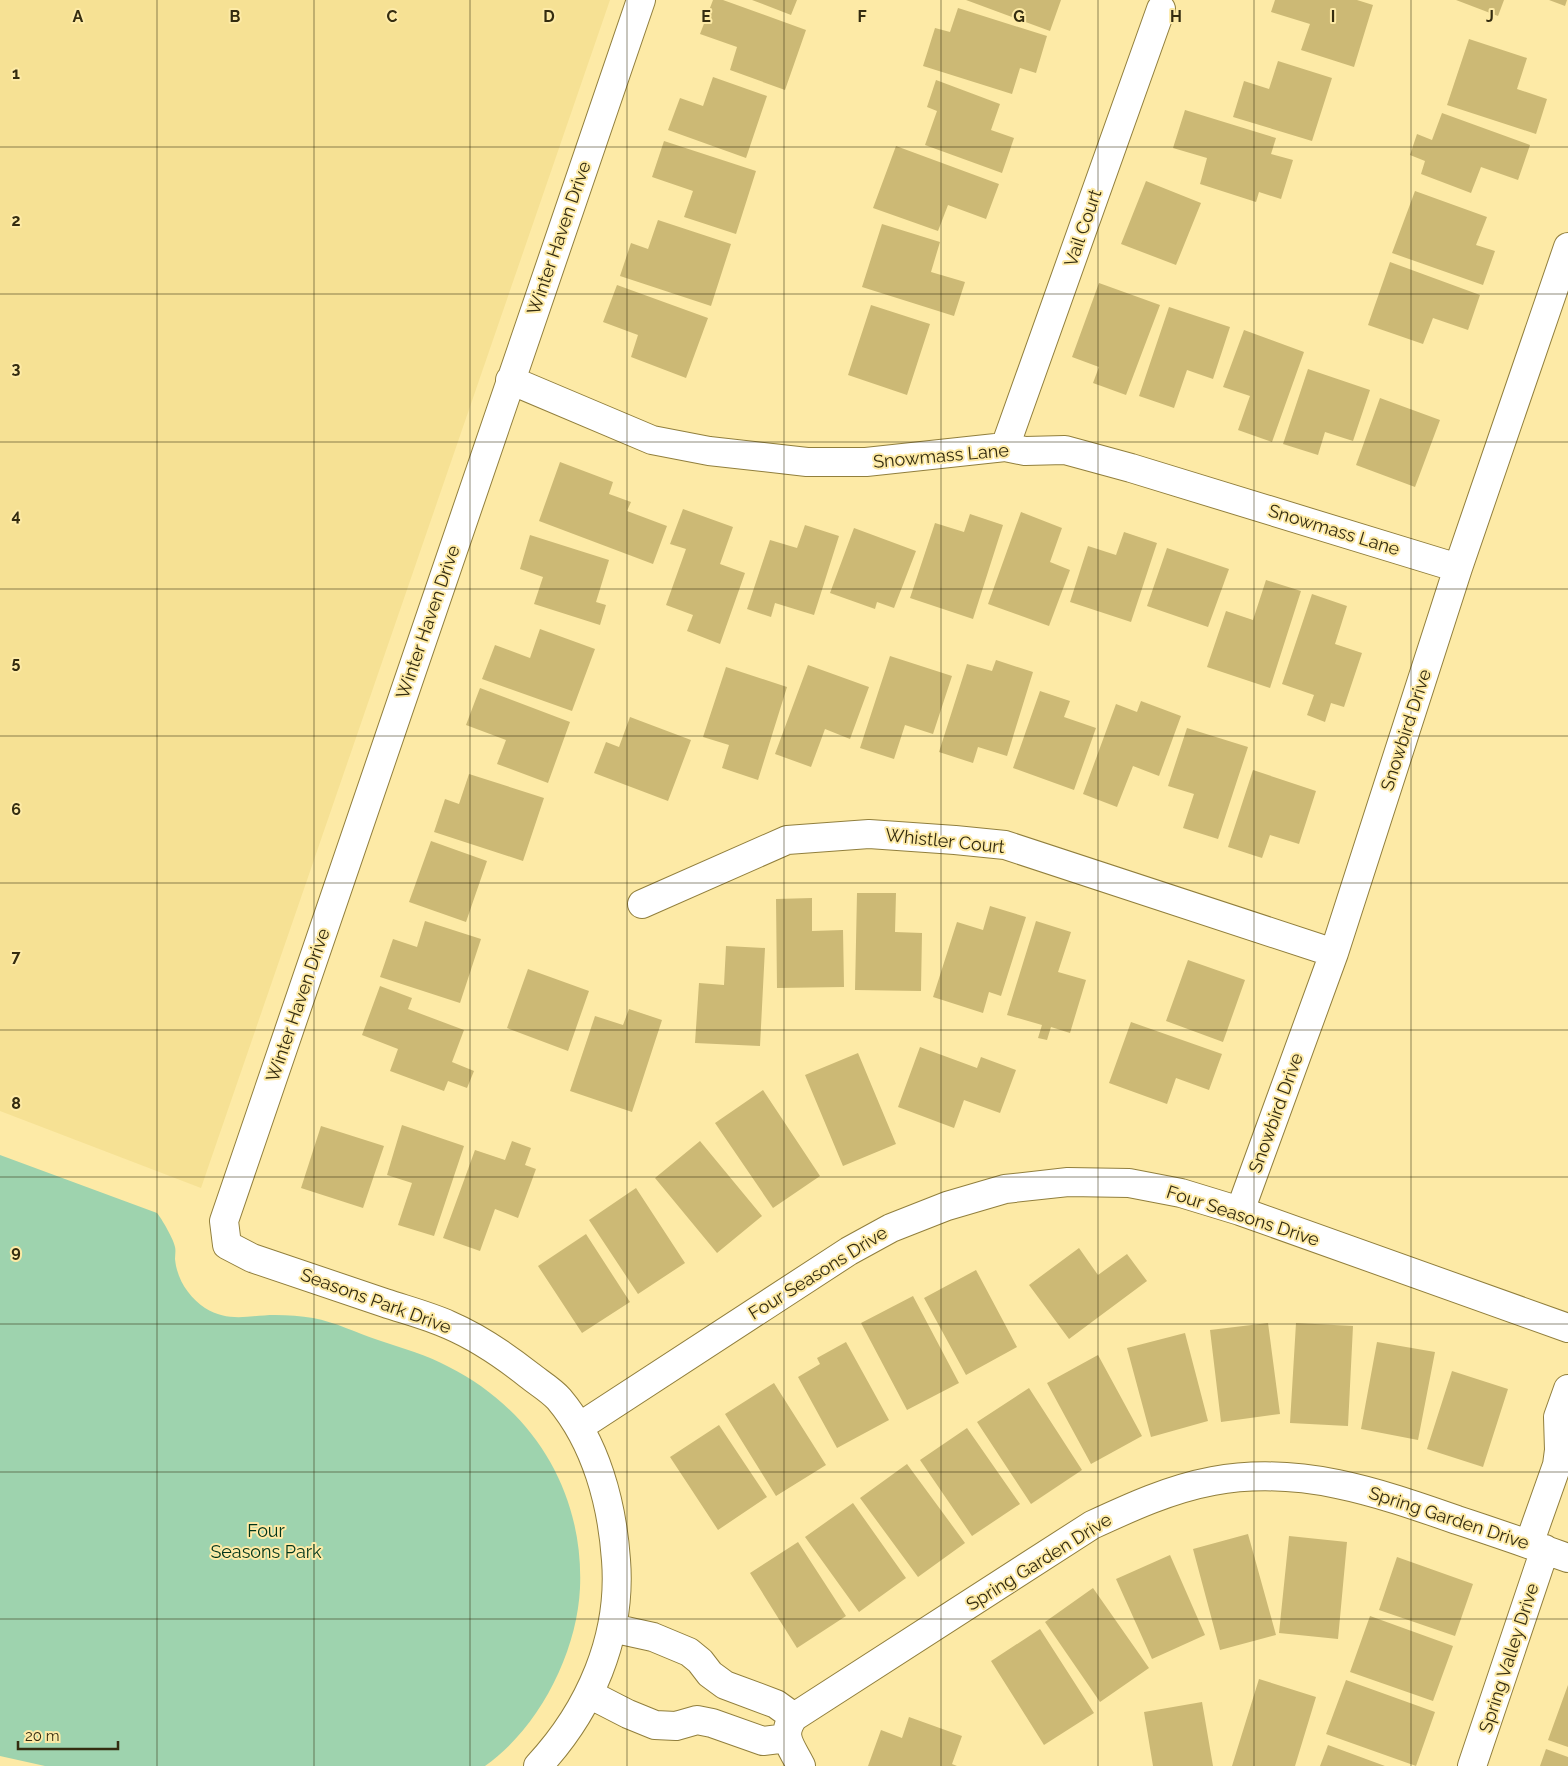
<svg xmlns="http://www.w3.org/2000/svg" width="1568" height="1766" font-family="Raleway,sans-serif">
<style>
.built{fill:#f6e194}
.green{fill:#9ed3ae}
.building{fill:#ccb975}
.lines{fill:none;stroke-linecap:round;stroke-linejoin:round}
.street-casing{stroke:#917f3d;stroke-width:30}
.street{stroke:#fff;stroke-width:28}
.grid{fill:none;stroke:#342c10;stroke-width:1;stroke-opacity:0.55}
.labels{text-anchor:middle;stroke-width:4;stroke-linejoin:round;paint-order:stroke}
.street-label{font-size:18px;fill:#342c10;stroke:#fdeaa6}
.park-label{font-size:18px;fill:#00351a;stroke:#fdeaa6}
.grid-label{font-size:16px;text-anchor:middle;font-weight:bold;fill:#342c10;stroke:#fdeaa6;stroke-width:4;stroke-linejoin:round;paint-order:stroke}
</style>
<rect width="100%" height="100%" fill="#fdeaa6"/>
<path class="built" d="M0,0h610l-409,1188 -201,-77z"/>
<path class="green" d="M0,1155l157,58c5,6 17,27 18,34 1,4 0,8 0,12 2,21 14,38 30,49 24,15 45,7 70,7 13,0 26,1 38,3 22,4 44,15 65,22 24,8 49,15 71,27 85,43 135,126 131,221 -3,65 -41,140 -95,178h-440l-45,-10z"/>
<path class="building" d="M713,0h10l83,30 -21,60 -55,-20 7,-23 -37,-13z
M752,0h45l-6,15z
M966,0h95l-11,31z
M1275,0h82l16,5 -19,62 -53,-17 9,-26 -39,-12z
M1456,0h48l-6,16z
M1549,0h18l-2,6z
M958,8l89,28 -11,37 -16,-5 -8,26 -89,-28 12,-38 15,4z
M1469,39l58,19 -10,31 30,10 -11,35 -89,-29z
M1278,61l54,17 -20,63 -79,-24 11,-36 25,8z
M713,77l54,19 -21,62 -78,-28 12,-32 23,8z
M936,80l64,24 -9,26 23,8 -12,35 -77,-28 12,-34 -10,-4z
M1185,110l91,28 -5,16 22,6 -12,39 -22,-7 -3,10 -56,-18 7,-26 -34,-10z
M1442,113l88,32 -12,35 -37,-13 -10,26 -50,-19 4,-13 -15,-6 7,-21 15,6z
M664,141l92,30 -20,63 -52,-17 9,-26 -41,-14z
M896,146l103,38 -13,35 -38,-14 -10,26 -65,-23z
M1146,181l55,22 -25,62 -55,-21z
M1415,191l72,26 -11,28 19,6 -12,34 -91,-32z
M658,220l73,24 -20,62 -91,-30 11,-33 17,6z
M882,224l58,18 -9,30 34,10 -11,34 -92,-29z
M1390,262l90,33 -12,35 -35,-12 -10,26 -55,-19z
M1099,283l61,22 -34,90 -33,-12 6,-16 -27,-10z
M617,285l91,33 -22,60 -55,-21 7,-22 -35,-13z
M871,305l59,19 -23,71 -59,-20z
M1169,307l61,20 -17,52 -26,-9 -13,38 -35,-12z
M1244,330l60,22 -32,90 -34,-12 12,-34 -27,-9z
M1308,369l62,21 -17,51 -28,-9 -7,23 -35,-11z
M1380,398l60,22 -25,67 -59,-22z
M560,462l53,20 -4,12 22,8 -4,9 40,15 -14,38 -114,-43z
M683,509l50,18 -13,37 25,9 -25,71 -33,-13 6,-16 -27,-10 20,-56 -16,-5z
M1021,512l41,16 -12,34 20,8 -21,56 -61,-22z
M970,514l33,11 -30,94 -63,-21 25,-75 29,9z
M805,525l34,11 -25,79 -39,-12 -4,14 -24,-8 23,-69 27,8z
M854,528l62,23 -22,57 -17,-6 -2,7 -45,-16z
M1124,532l33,11 -26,79 -61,-20 18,-56 28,9z
M530,535l79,25 -13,42 10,3 -6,20 -66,-21 9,-27 -23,-8z
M1167,548l62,21 -21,58 -61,-21z
M1266,580l35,11 -31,97 -63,-21 19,-56 27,9z
M1312,594l35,12 -12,38 27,9 -18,54 -13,-4 -6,19 -18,-7 7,-20 -32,-11z
M540,629l55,20 -23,62 -90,-32 13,-34 35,13z
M890,656l62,20 -19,58 -28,-9 -11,34 -34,-11z
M996,660l37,12 -26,84 -29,-9 -5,16 -34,-11 28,-88 25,7z
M808,665l61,22 -19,52 -25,-10 -14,38 -36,-13z
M726,667l61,20 -29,93 -36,-12 7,-23 -26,-8z
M480,688l90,34 -22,61 -51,-19 9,-24 -40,-15z
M1040,691l30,10 -6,16 32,11 -22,62 -61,-22z
M1141,701l40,15 -22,60 -26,-10 -16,41 -34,-13 33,-90 21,8z
M630,717l61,23 -23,61 -74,-28 12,-31 13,5z
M1187,728l61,19 -30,92 -35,-11 11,-34 -26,-8z
M1253,770l63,21 -17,53 -29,-9 -8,23 -34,-11z
M469,774l75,24 -21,63 -89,-29 11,-33 14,5z
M431,841l56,20 -21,61 -57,-20z
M857,893h39l-1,39 27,1 -1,58 -66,-1z
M812,898v33l31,-1 1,57 -67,1 -1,-89z
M990,906l36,11 -25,79 -12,-4 -6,21 -50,-16 24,-75 26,8z
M425,921l56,18 -21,64 -80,-26 13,-38 24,8z
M1036,921l35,11 -13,40 28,8 -16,53 -19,-6 -4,13 -9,-2 4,-13 -35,-10z
M726,946l39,2 -5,98 -65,-3 4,-60 25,2z
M1188,960l57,20 -22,62 -57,-21z
M528,969l61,22 -21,60 -61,-23z
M380,986l32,12 -4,11 56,21 -12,32 22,9 -7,17 -19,-7 -4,10 -54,-20 8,-22 -36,-14z
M629,1009l33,11 -30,92 -62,-21 25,-75 28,9z
M1131,1022l91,32 -13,36 -33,-12 -9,26 -58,-21z
M920,1047l57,21 4,-11 35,13 -16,43 -36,-13 -10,28 -56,-21z
M858,1053l38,91 -53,22 -38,-91z
M763,1090l57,86 -47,32 -58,-85z
M402,1125l62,21 -30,90 -36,-11 14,-42 -25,-8z
M321,1126l63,20 -21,62 -62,-20z
M512,1141l19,7 -6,17 11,4 -18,49 -23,-9 -15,42 -37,-13 32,-88 30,10z
M700,1141l62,75 -45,37 -62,-75z
M636,1188l49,75 -47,31 -49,-74z
M586,1234l44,68 -48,31 -44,-67z
M1079,1248l19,27 29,-21 20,27 -78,58 -40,-54z
M976,1270l41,77 -51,28 -42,-77z
M913,1296l46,87 -52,27 -46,-87z
M1268,1323l12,91 -59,8 -11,-92z
M1296,1323l57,3 -5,100 -58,-3z
M1185,1333l23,88 -57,16 -24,-89z
M846,1342l43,78 -52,28 -39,-71 22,-13 -3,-6z
M1377,1342l58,10 -17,88 -57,-11z
M1098,1355l44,81 -51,28 -44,-81z
M1452,1371l56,18 -25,78 -56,-18z
M774,1383l52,82 -50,31 -51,-82z
M1029,1388l53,82 -51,34 -54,-82z
M719,1425l48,72 -49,33 -48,-73z
M967,1428l53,76 -48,32 -52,-76z
M907,1464l58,79 -47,34 -58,-79z
M853,1503l53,75 -47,34 -54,-75z
M1248,1534l28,101 -56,15 -27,-101z
M1289,1536l58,6 -9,97 -59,-6z
M798,1542l48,74 -49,32 -47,-75z
M1170,1555l35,80 -53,24 -36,-80z
M1397,1557l76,27 -18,52 -76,-26z
M1093,1588l56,80 -49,34 -55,-80z
M1370,1616l83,30 -20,55 -83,-29z
M1040,1629l54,84 -50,32 -53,-84z
M1259,1679l57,18 -21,69h-63z
M1346,1680l89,32 -19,54 -90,-32z
M1568,1685v62l-20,-7z
M1202,1702l11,64h-60l-9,-54z
M909,1717l53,19 -10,28 5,2h-89l13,-36 21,8z
M1328,1745l57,21h-65z
M1546,1749l22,8v9h-28z"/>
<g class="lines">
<defs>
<path id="street" d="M510,380l142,60 57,11 98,11h59l139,-15 20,4 40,-1 66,18 327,100
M1005,447l156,-438
M642,904l145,-64 82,-6 86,6 50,5 329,108
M1240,1211l94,-258 124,-385 110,-321
M579,1427l270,-176 42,-23 56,-22 58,-17 63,-7 61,1 52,10 59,18 328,117
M1529,1544l28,-79 2,-15 -1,-33 10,-28
M612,1628l41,9 36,15 11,9 10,13 15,11 51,19 18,13
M589,1694l39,20 27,11 21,1 21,-6 15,3 51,18 24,-3
M538,1766c52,-56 84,-129 78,-206 -4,-57 -20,-117 -57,-161 -8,-9 -20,-16 -30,-24 -24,-19 -52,-38 -80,-50 -20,-9 -43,-15 -64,-22 -45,-15 -89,-30 -133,-45l-25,-13 -3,-24 417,-1221
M801,1766c-9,-19 -22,-30 -7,-49l298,-192c39,-18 78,-36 121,-44 86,-16 164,11 244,39 37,12 74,25 111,38
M1472,1766l73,-217"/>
</defs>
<use href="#street" class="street-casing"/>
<use href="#street" class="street"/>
</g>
<path class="grid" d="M157,0v1766M314,0v1766M470,0v1766M627,0v1766M784,0v1766M941,0v1766M1098,0v1766M1254,0v1766M1411,0v1766M0,147h1568M0,294h1568M0,442h1568M0,589h1568M0,736h1568M0,883h1568M0,1030h1568M0,1177h1568M0,1324h1568M0,1472h1568M0,1619h1568"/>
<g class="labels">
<g class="street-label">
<text transform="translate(1083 228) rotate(-71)" y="6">Vail Court</text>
<text transform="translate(559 238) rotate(-71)" y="6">Winter Haven Drive</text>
<text transform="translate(941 456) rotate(-5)" y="6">Snowmass Lane</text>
<text transform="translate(1334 530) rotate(17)" y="6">Snowmass Lane</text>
<text transform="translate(428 622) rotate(-71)" y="6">Winter Haven Drive</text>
<text transform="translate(1406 730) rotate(-72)" y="6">Snowbird Drive</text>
<text transform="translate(945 841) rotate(6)" y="6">Whistler Court</text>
<text transform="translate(298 1005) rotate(-71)" y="6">Winter Haven Drive</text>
<text transform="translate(1276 1113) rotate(-70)" y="6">Snowbird Drive</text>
<text transform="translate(1243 1216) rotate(18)" y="6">Four Seasons Drive</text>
<text transform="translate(818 1273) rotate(-32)" y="6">Four Seasons Drive</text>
<text transform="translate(376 1301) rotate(20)" y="6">Seasons Park Drive</text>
<text transform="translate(1449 1518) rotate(18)" y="6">Spring Garden Drive</text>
<text transform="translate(1039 1562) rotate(-32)" y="6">Spring Garden Drive</text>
<text transform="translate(1509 1658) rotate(-72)" y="6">Spring Valley Drive</text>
</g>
<g class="park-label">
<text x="266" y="1537">Four<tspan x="266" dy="21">Seasons Park</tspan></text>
</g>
</g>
<g class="grid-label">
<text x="78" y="22">A</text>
<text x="235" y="22">B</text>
<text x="392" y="22">C</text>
<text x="549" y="22">D</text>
<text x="706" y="22">E</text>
<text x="862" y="22">F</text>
<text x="1019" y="22">G</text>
<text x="1176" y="22">H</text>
<text x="1333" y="22">I</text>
<text x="1490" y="22">J</text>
<text x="16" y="79">1</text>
<text x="16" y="226">2</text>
<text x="16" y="374">3</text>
<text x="16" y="521">4</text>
<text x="16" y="668">5</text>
<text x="16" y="815">6</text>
<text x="16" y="962">7</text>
<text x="16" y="1109">8</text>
<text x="16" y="1257">9</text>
</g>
<path d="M18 1741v8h100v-8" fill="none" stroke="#342c10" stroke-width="2.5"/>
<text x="25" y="1741" font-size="15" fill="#342c10" stroke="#fdeaa6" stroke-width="4" paint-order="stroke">20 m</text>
</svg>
